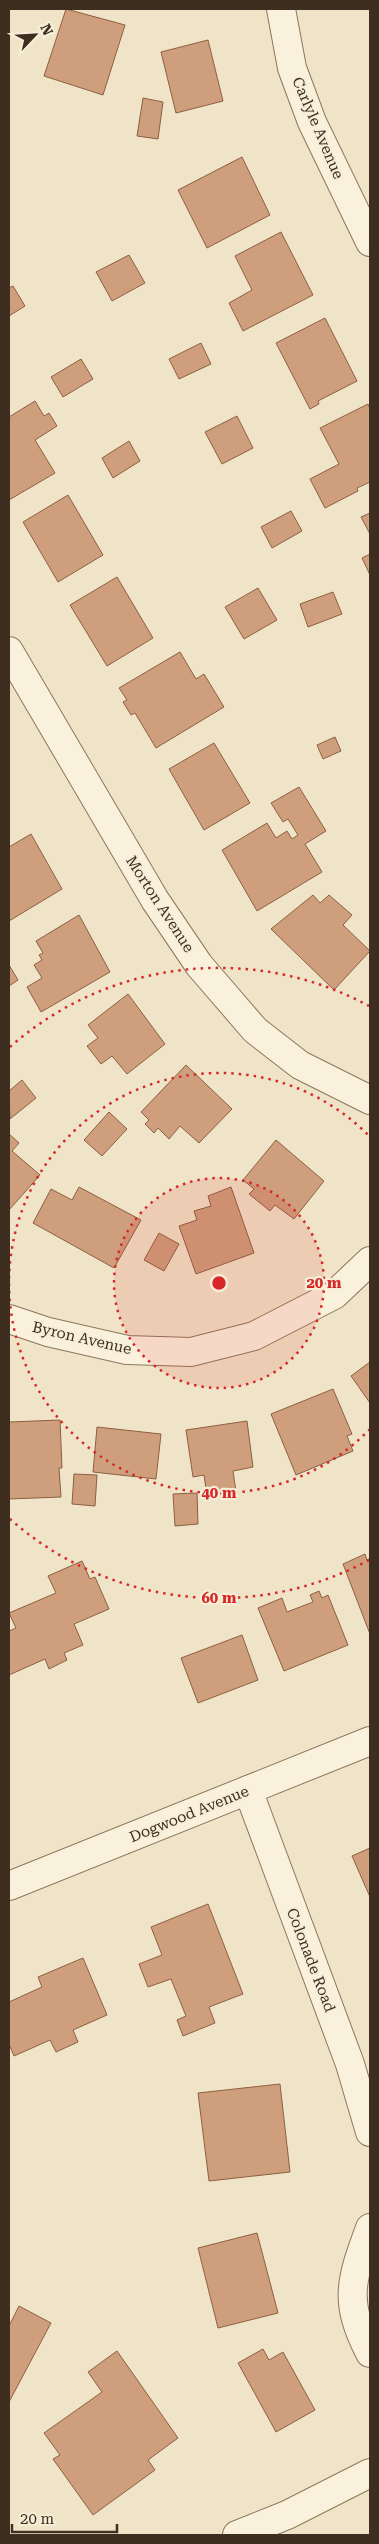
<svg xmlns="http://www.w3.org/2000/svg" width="379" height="2544" font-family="'Roboto Serif',serif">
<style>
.building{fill:#cf9f7d;stroke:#8d5f41}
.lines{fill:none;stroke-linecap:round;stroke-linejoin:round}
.minor-casing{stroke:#8d765c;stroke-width:30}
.tertiary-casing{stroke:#8d765c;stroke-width:30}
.minor{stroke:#faf1dc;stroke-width:28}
.tertiary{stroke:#faf1dc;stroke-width:28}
.ring{fill:none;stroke:#d62828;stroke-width:2.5;stroke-dasharray:2.5 5}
.labels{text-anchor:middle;stroke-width:4.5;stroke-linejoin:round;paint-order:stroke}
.street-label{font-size:15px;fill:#3d2e20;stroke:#f7eed8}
.centre{fill:#d62828;stroke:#f7eed8;stroke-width:2.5}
.ring-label{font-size:15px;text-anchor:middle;font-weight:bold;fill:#d62828;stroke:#f7eed8;stroke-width:4.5;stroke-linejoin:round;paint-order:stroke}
</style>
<rect width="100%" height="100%" fill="#f0e4c8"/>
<path class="building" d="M66,9l59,16 -22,70 -59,-19z
M208,40l15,61 -47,12 -15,-61z
M143,98l20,4 -5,37 -21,-3z
M242,157l28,58 -63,33 -29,-58z
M281,232l32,63 -70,36 -14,-28 23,-13 -17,-34z
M129,255l16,28 -33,18 -16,-29z
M13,286l12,20 -16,10v-28z
M325,318l32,63 -39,20 1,3 -9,5 -34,-66z
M201,343l10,21 -32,15 -10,-20z
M81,359l12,20 -30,18 -12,-20z
M35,401l9,15 5,-3 8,13 -22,14 20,33 -46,27v-83z
M368,404l2,5v73l-13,6 1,3 -33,17 -15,-29 29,-15 -19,-36z
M237,416l16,32 -31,16 -17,-32z
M129,441l11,20 -27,17 -11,-20z
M68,495l35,60 -45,27 -35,-60z
M291,511l11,20 -30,17 -11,-21z
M370,513v21l-9,-17z
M370,554v21l-8,-17z
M117,577l36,61 -46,28 -37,-61z
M258,588l19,32 -33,19 -19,-32z
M333,592l9,22 -34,13 -8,-23z
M180,652l16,27 8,-5 20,33 -68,41 -21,-35 -4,2 -8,-13 4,-2 -8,-12z
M335,737l6,14 -18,8 -6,-14z
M214,743l36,60 -46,27 -35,-61z
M299,787l27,44 -21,13 17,28 -65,39 -35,-61 45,-27 9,15 11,-7 5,8 6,-4 -10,-16 -5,3 -12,-19z
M31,834l31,55 -53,32v-74z
M313,895l7,8 9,-8 23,20 -9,10 27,26 -36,39 -63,-61z
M79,915l31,57 -69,40 -14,-25 15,-9 -8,-13 8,-5 -3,-5 4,-2 -7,-12z
M9,965l9,15 -9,6z
M128,994l37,50 -38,30 -15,-18 -11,8 -14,-18 11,-8 -10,-13z
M186,1065l46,44 -33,34 -19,-17 -11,13 -11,-11 -4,5 -9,-9 4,-4 -8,-8z
M22,1080l14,18 -26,21 -1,-28z
M109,1112l18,17 -25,27 -18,-16z
M9,1134l10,9 -7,8 28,24 -31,35z
M276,1140l48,41 -30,38 -19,-14 -5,6 -21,-17 5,-5 -11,-9z
M79,1187l62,33 -27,48 -81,-45 18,-34 21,11z
M231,1187l23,66 -58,21 -17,-48 18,-6 -3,-9 17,-5 -3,-10z
M159,1233l20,11 -15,27 -20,-11z
M370,1362v41l-19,-27z
M333,1389l19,45 -5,2 6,15 -57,24 -25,-61z
M60,1420l2,48h-3l2,29 -52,2v-77z
M247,1421l6,46 -20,4 3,21 -29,4 -3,-21 -11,2 -7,-47z
M97,1427l64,7 -5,45 -63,-7z
M74,1474l23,1 -2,31 -23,-2z
M197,1493l1,31 -23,2 -2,-32z
M365,1554l2,6 3,-2v76l-27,-70z
M82,1561l8,18 5,-2 14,32 -35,15 9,21 -19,8 3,7 -18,9 -4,-10 -36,16v-44l7,-3 -7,-15 47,-20 -8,-17z
M319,1591l3,7 6,-3 20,50 -64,26 -26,-63 24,-10 5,14 26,-10 -3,-7z
M242,1635l16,45 -60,23 -17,-45z
M370,1848v49l-18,-41z
M208,1904l35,90 -34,13 6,16 -32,13 -6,-16 9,-4 -15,-37 -23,8 -9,-23 23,-9 -11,-28z
M83,1958l24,57 -34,15 5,12 -22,10 -6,-12 -36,16 -5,-12v-42l33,-15 -4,-10z
M280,2084l10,88 -81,9 -11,-88z
M257,2233l21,80 -60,15 -20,-80z
M19,2306l32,17 -42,79v-76z
M263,2349l6,11 14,-8 32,58 -39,22 -38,-69z
M117,2351l61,87 -30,22 7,10 -62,45 -40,-56 7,-4 -16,-22 58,-41 -14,-20z"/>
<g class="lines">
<defs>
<path id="minor" d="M281,9l11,59 20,54 58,120
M9,651l146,249 44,65 56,65 45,35 70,35
M9,1319l39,13 79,18 64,2 63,-16 80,-41 36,-34
M248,1790l102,274 20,68
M370,2228c-19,52 -27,73 0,125
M237,2535l50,-20 83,-42"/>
<path id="tertiary" d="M9,1886l361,-145"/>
</defs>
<use href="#minor" class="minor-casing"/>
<use href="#tertiary" class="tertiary-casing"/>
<use href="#minor" class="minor"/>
<use href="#tertiary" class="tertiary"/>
</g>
<circle cx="219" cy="1283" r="105" fill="#d62828" fill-opacity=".12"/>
<g class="ring">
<circle cx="219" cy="1283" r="105"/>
<path d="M370 1429A210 210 0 1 1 370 1137"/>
<path d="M369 1560A315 315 0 0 1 10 1519M10 1047A315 315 0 0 1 369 1006"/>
</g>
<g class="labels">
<g class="street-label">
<text transform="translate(318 128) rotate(67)" y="5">Carlyle Avenue</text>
<text transform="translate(160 904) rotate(57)" y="5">Morton Avenue</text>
<text transform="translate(82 1338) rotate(13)" y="5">Byron Avenue</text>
<text transform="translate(189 1814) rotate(-22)" y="5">Dogwood Avenue</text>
<text transform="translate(311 1960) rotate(69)" y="5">Colonade Road</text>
</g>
</g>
<circle cx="219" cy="1283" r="8" class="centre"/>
<g class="ring-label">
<text x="324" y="1288">20 m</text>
<text x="219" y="1498">40 m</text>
<text x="219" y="1603">60 m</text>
</g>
<rect width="379" height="2544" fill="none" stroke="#3d2e20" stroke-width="20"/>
<g transform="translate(35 35) rotate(65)" stroke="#f7eed8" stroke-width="4" paint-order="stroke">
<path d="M0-4L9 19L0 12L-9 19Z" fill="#3d2e20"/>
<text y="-8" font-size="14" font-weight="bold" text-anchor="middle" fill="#3d2e20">N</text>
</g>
<path d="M12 2524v8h105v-8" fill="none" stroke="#3d2e20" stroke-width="2.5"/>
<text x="20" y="2524" font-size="15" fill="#3d2e20" stroke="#f7eed8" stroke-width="4" paint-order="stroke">20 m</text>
</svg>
